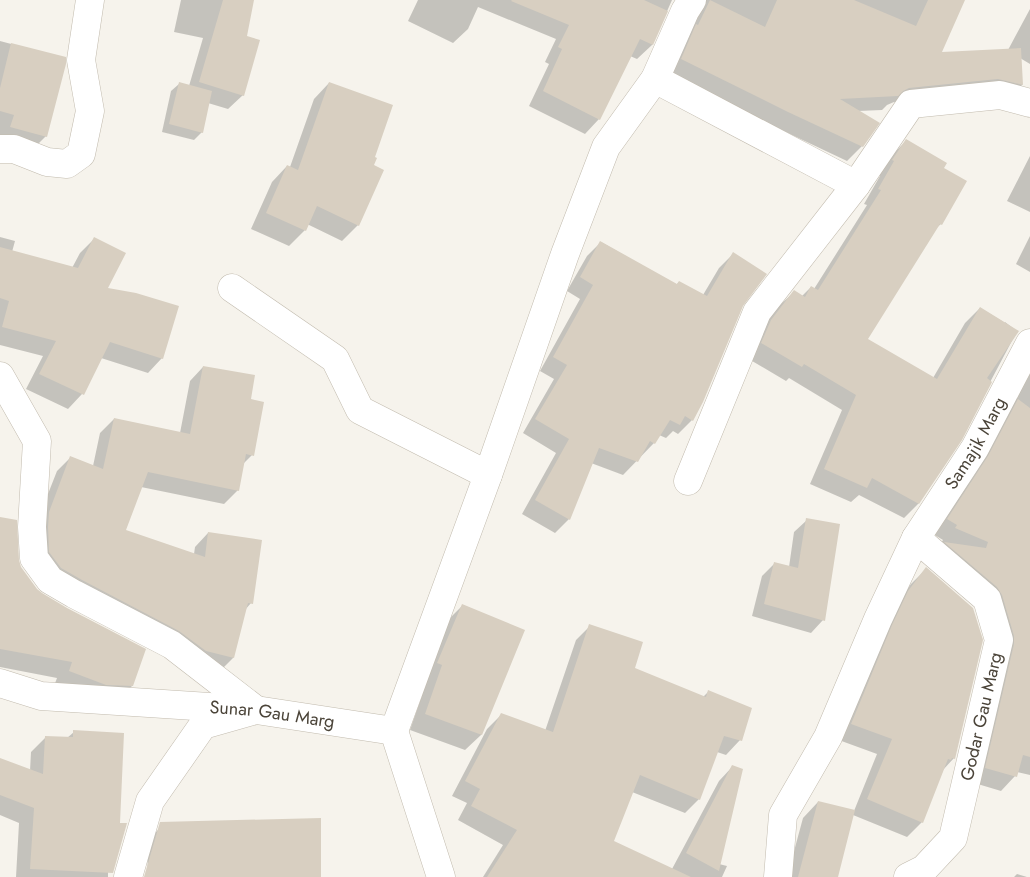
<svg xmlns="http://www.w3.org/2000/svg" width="1030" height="877" font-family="Jost,sans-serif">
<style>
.shadow{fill:#0003}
.building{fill:#d8cfc1}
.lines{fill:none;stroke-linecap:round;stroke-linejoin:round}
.minor-casing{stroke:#c2bbae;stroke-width:29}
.minor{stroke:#fff;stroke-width:28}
.labels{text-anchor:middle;stroke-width:4;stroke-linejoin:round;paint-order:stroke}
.street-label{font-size:18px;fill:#4b4439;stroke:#fff}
</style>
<rect width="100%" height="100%" fill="#f6f3ec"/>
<path class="shadow" d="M181,0h72l-7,37 -3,58 -15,14 -20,-6 -6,29 -8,8 -32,-8 9,-41 8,-7 10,2 14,-48 -29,-6z
M418,0h254l-20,45 -15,14 -7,-3 -31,63 -14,15 -56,-28 20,-42 -4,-2 11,-23 -78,-32 -10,22 -15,14 -45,-22z
M683,0h280l-23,53 68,-3 22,-41v55l-10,-6 2,27 -14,14 -25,-6 -89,9 -7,3 -5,5 -24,1 4,35 -15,15 -74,-35 -106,-52z
M0,41l64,17 -18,78 -15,15 -31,-9z
M329,83l44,75 -15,67 -16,16 -35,-17 -2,6 -16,16 -38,-17 21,-47 15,-16 3,1 24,-68z
M907,140l35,28 23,14 -24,42 -6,5 -69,110 67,39 32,-55 15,-15 25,15v-1l13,10 -3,3 -55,104 -42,65 -14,14 -45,-23 -8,7 -41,-18 32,-74 -53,-32 -3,3 -39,-23 9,-22 23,-30 15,-14 8,4 9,-9 3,2 53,-84 -3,-1 16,-28 -2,-1 14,-20z
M1030,156v56l-23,-11z
M1030,236v36l-14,-8z
M0,237l15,4 -3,11 60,16 8,-15 15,-15 11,50 56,70 -14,15 -47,-15 -19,36 -14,15 -42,-20 17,-33 -43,-11z
M601,242l75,43 3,-3 24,13 16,-27 14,-14 9,51 -50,115 -14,14 -5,-3 -7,7 -7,-3 -5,8 -31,32 -32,-12 -22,56 -14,14 -33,-19 34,-61 -33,-20 31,-54 -14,-8 40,-72 -13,-8 20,-35z
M1030,363v412l-13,-3 -2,4 -14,15 -30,-9 29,-123 -12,-49 -57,-53 13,-13 -3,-1 2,-3 -10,-6z
M203,367l46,33 3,55 -10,10 -4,25 -14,14 -83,-17 -16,44 69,23 1,-7 13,-14 43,70 -6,7 -12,48 -14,14 -172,-90 -12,-55 22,-56 14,-14 22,9 7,-33 14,-14 66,14 10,-52z
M807,520l16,100 -12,13 -59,-17 10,-40 13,-13 14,4 5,-35z
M926,569l28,189 -11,12 -21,52 -15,15 -54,-22 -16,62h-50l16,-59 15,-16 36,9 23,-57 -41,-15 58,-131 17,-24z
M36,590l96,96 -16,15 -62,-15 3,-8 -57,-11v-53z
M463,605l60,26 -42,104 -16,15 -55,-20 17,-49 -4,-2 24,-58z
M590,626l43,42 70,29 5,-5 32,48 -14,15 -9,-3 -18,47 -14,14 -53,-21 -20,50 60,27 47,-88 14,-15 -14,98 8,2 -5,11h-239l20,-32 -45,-25 9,-17 -15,-7 35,-67 14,-14 44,16 31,-91z
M74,732l35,1 -1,144h-92l3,-54 -19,-8v-56l30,12 1,-19 15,-15 21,1z
M165,823l155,54h-172l-1,-36z
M1017,874l10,3h-13z"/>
<path class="building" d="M223,0h31l-7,36 13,4 -16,56 -45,-14z
M512,0h132l24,11 -15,34 -13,-6 -40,81 -57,-29 19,-42 -4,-2 11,-22 -58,-24z
M710,0l55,27 12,-27h77l62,26 12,-26h37l-23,52 79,-4 2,37 -25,-6 -89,9 -6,3 -5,5 -58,3 40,24 -17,24 -75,-35 -107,-53 15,-35 2,1z
M11,43l55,14v7l-19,73 -37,-10 4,-12 -14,-4v-23z
M179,82l33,9 -9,42 -34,-9z
M329,82l64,23 -18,52 2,1 -3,7 10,5 -25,56 -42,-20 -11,25 -40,-18 21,-48 11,5z
M906,139l41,24 -3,5 23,13 -25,44 -2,-1 -72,115 69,40 43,-72 39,24 -32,47 5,4 -30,58 -43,64 -47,-26 -5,10 -43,-19 32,-74 -52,-31 -2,3 -41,-24 10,-23 23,-30 11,7 6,-11 7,4 63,-100 -3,-1 16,-28 -2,-1z
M94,237l32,16 -18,35 28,5 43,13 -16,53 -53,-17 -26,53 -45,-21 17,-33 -54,-14 7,-26 -9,-3v-51l78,21z
M600,241l77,43 2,-3 28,15 26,-44 34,22 -24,32 -40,96 -10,19 -8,-5 -5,9 -10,-5 -15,24 -5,-3 -12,21 -39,-14 -29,72 -35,-20 34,-61 -34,-20 32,-54 -14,-8 40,-72 -13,-8z
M203,366l52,9 -4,24 13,3 -10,54 -8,-2 -7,37 -91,-19 -22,58 79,27 3,-25 54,8 -9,64 -5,-1 -14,55 -28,-7 -27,-20 -97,-51 -21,-12 -12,-16 -1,-25 1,-15 21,-56 33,13 11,-51 76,16z
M1018,399l12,9v349l-7,-2 -6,22 -32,-9 29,-124v-8l-12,-41 -5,-8 -53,-45 42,6 2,-6 -33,-14 2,-3 -10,-6 41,-63z
M0,517l17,3 2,40 2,7 16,22 5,4 25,15 79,41 -13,37 -27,-1 -37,-14 3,-9 -72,-13z
M806,518l34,6 -15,97 -61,-17 10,-42 24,6z
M926,567l47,41 10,32 -28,119 -3,-1 -1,2 -3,-1 -25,64 -56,-24 25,-60 -41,-15 41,-99 16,-34z
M462,604l63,26 -43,105 -57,-21 17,-49 -5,-2z
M589,624l54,18 -8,26 71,29 2,-7 44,18 -10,33 -18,-5 -24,64 -60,-25 -26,66 77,36h-204l30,-47 -46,-24 9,-17 -15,-8 36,-68 52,19z
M73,730l51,3 -4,90h7l-14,50 -83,-4 4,-61 -34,-13v-37l43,16 2,-38 28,1z
M732,765l11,4 -24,102 -33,-18z
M818,801l37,9 -17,67h-40z
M321,818v59h-177l16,-55z"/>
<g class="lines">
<defs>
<g id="minor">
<path d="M655,79l201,106"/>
<path d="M0,149h14l33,13 20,2 14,-10 9,-43 -9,-51 9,-60"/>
<path d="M232,288l103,71 25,51 128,65"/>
<path d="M0,376l37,65 -5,86 2,31 16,22 24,14 98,51 84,65 -53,15 -53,76 -22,76"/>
<path d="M688,481l69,-169 99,-127 55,-81 89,-9 30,8"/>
<path id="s1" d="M0,683l41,13 215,14 138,21 47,146"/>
<path d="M394,731l94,-256 77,-221 41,-107 49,-68 30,-68 7,-11"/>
<path id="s2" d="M778,877l5,-62 45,-78 50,-118 38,-81 59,-90 55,-105"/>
<path id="s3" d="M908,877l16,-8 29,-31 46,-198 -12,-41 -71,-61"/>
</g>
</defs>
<use href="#minor" class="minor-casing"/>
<use href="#minor" class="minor"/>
</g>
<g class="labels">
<g class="street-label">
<text dy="6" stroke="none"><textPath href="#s2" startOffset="482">Samajik Marg</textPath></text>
<text dy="6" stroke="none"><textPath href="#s1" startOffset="275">Sunar Gau Marg</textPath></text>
<text dy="6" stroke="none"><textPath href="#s3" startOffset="185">Godar Gau Marg</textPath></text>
</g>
</g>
</svg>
